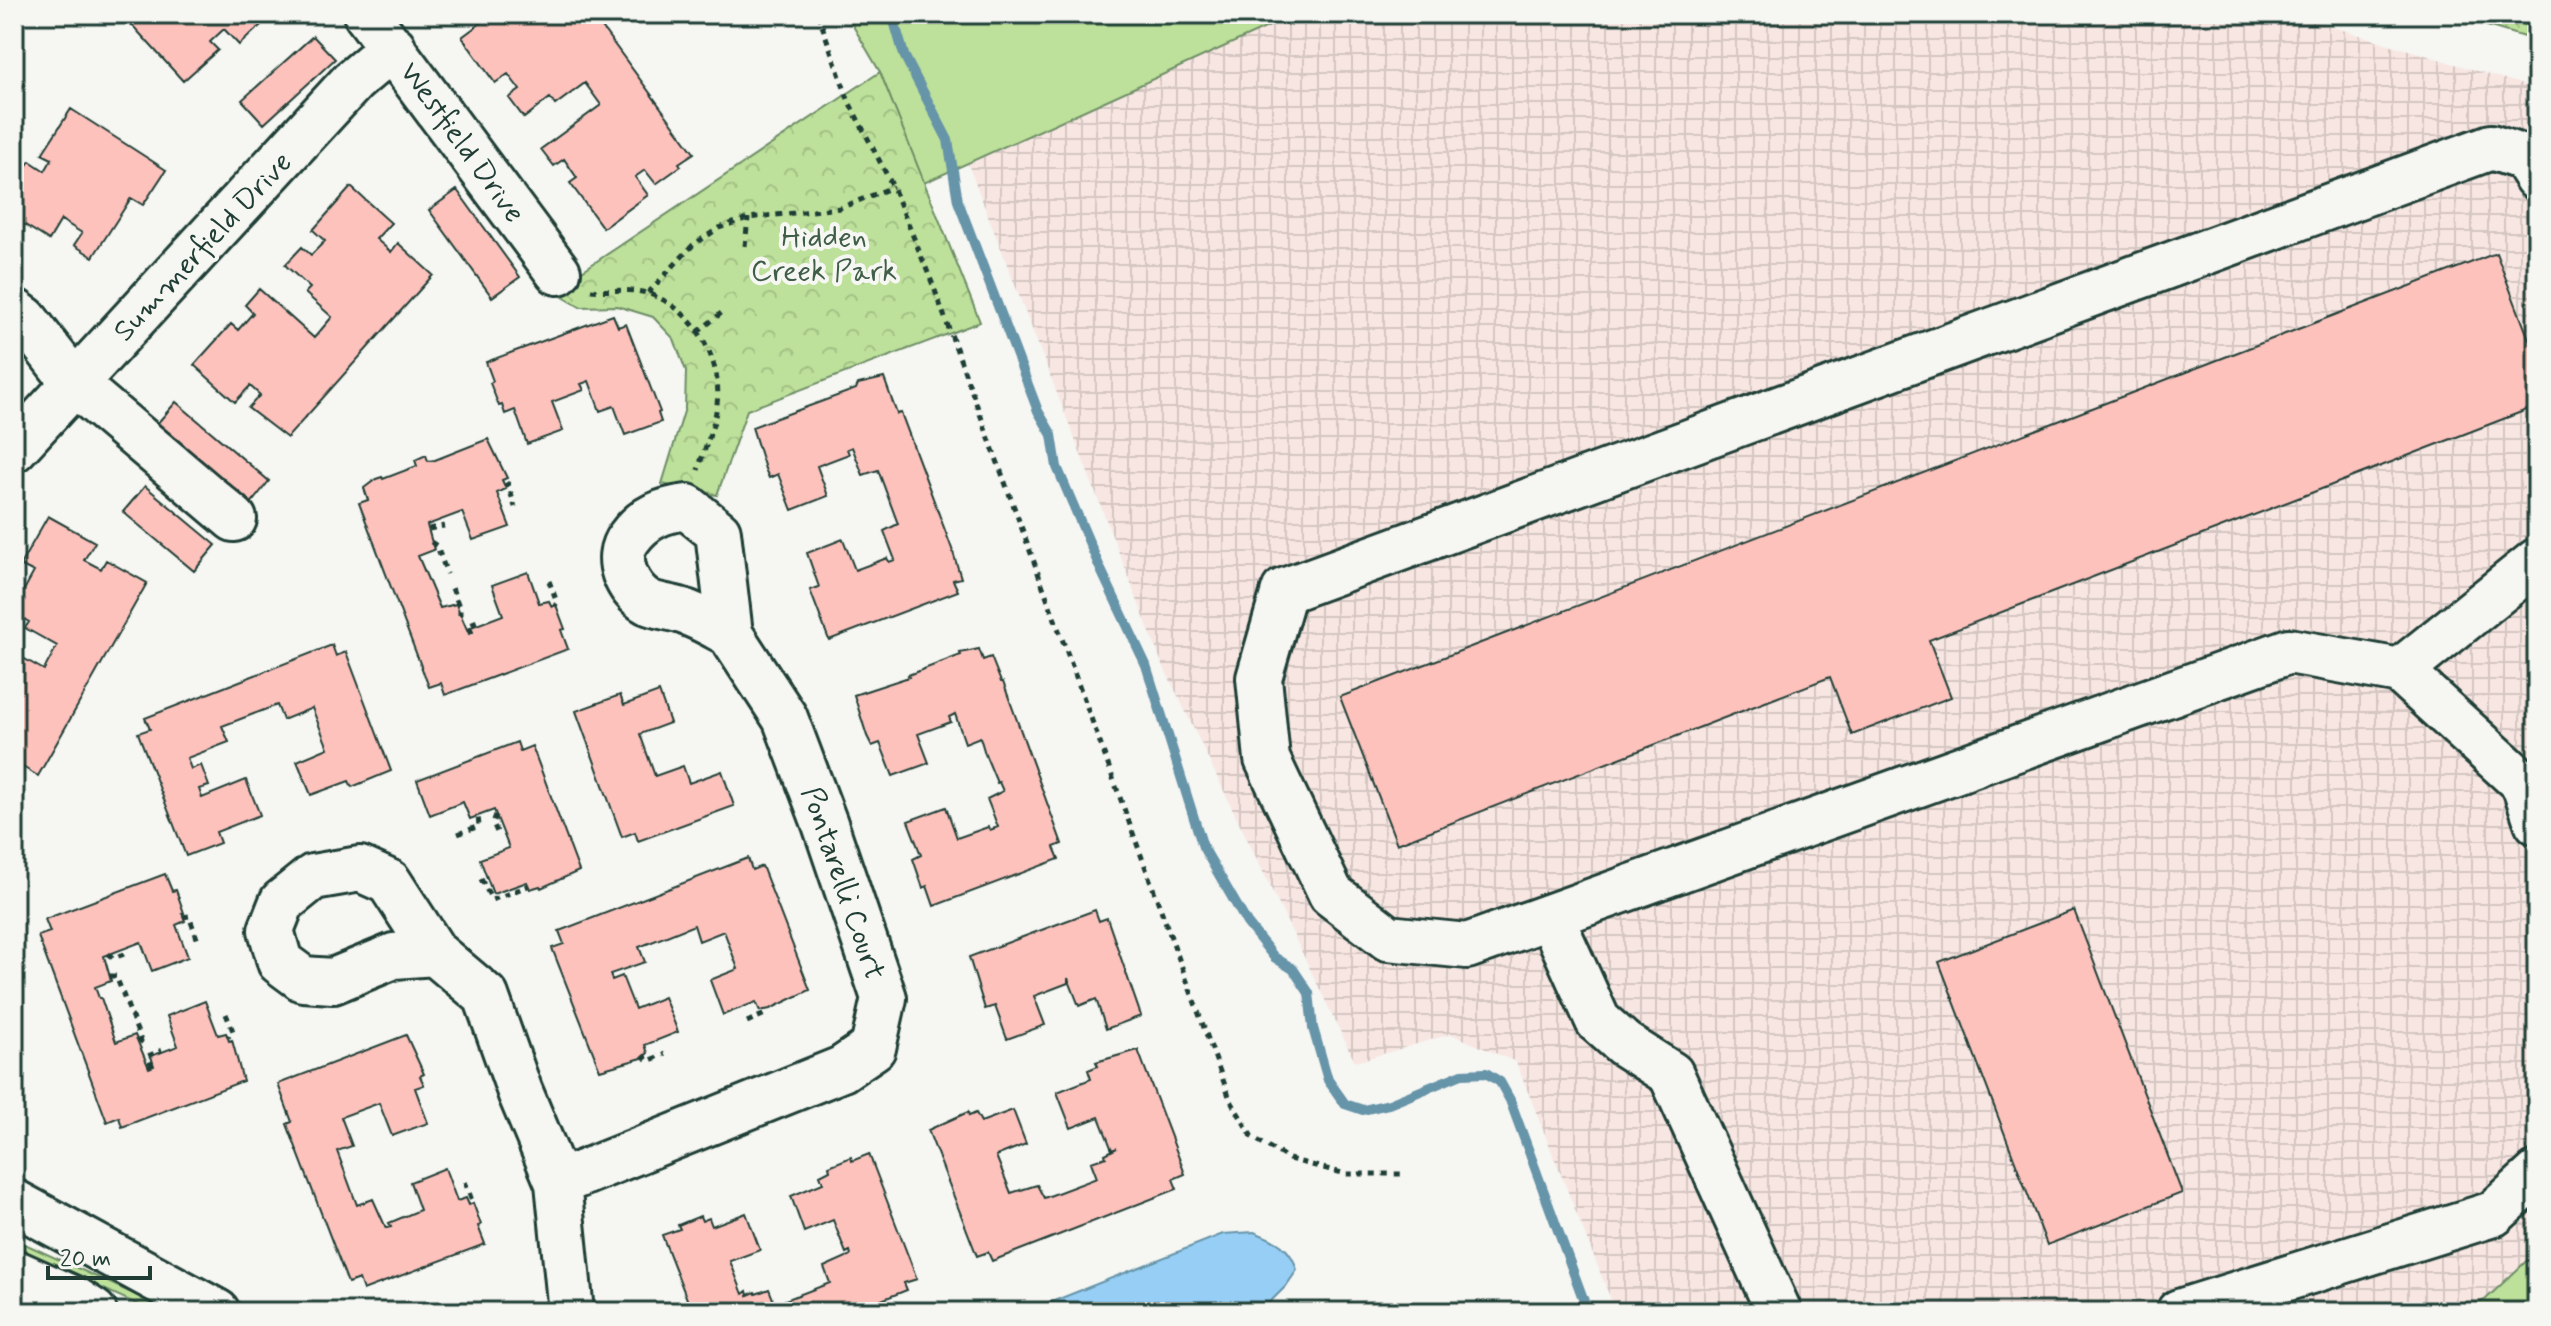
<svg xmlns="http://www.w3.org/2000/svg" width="2551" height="1326" font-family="Mynerve,sans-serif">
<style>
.industrial{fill:url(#industrial-grid)}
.green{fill:#bde09a;stroke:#6e8e67;stroke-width:2}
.park{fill:url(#park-crowns);stroke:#6e8e67;stroke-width:2}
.water{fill:#96cef5;stroke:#6694a8;stroke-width:2}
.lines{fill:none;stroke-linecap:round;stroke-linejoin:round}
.stream{stroke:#6694a8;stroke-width:10}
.building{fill:#fec2bd;stroke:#1f3d34;stroke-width:2}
.minor-casing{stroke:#1f3d34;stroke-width:50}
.path{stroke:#1f3d34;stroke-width:5;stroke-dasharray:6 6;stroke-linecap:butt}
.minor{stroke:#f6f6f2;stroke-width:44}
.labels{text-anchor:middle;stroke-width:8;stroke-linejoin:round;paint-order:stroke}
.street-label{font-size:30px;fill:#1f3d34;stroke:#f6f6f2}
.park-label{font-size:30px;fill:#3f5e48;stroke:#f6f6f2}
</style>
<defs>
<pattern id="industrial-grid" width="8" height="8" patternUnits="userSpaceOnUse" patternTransform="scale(2)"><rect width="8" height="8" fill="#f8e6e2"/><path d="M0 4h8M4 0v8" fill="none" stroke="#d4c6c2"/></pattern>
<pattern id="park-crowns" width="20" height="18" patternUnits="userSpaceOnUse" patternTransform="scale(2)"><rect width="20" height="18" fill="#bde09a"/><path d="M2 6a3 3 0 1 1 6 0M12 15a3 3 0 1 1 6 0" fill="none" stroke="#a2c185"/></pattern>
</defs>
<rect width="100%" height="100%" fill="#f6f6f2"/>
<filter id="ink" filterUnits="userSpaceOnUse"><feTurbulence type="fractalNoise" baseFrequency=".0125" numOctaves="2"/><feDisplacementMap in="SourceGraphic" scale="16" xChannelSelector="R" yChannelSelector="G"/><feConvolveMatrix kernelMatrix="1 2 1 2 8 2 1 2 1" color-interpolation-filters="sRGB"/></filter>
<g filter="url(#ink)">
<path class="industrial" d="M1296,14h994l247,75v1162l-52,49 -32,12h-837l-100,-250 -65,-28 -96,28 -194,-401 -193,-497z"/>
<path class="green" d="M846,14h450l-372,169 -44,-111z
M14,1239l159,73h-19l-140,-64z
M2537,1251v61h-84l32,-12z"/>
<path class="park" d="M2447,14h70l17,26z
M880,72l100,250 -233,88 -30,85 -55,-11 23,-76 1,-37 -12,-32 -21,-22 -36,-11 -37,1 -25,-15 18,-15z"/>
<path class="water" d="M1254,1232c21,8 37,15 43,38l-11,16 -26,26h-234l197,-78z"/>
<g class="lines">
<path class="stream" d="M892,14l12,41 44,85 10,61 80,210 14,24 5,32 44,103 45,95 57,182 44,76 27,34 19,12 16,24 4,35 15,52 17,24 18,6 26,-6 73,-30 24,-1 14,9 10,18 78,212"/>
</g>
<path class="building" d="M122,14h151l-34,31 -15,-16 -14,13 8,8 -35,31z
M493,14h18l6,9 13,-9h62l102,139 -15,10 2,3 -25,18 -11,-14 -10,7 13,18 -45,33 -33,-45 7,-5 -13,-19 -10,7 -13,-17 60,-44 -16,-22 -30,22 -5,-7 -26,20 -15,-20 11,-8 -12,-16 -13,9 -33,-46z
M313,36l22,23 -71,65 -22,-24z
M71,109l95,61 -23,35 -12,-7 -38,59 -19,-12 8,-12 -21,-13 -12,20 -35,-22v-44l1,-2 5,3 10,-14 15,10 7,-12 -10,-5z
M351,187l40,36 -15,16 15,13 7,-9 35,32 -146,163 -39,-30 12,-13 -10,-9 -15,16 -41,-37 37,-41 7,6 15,-17 -8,-8 14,-16 55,49 18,-21 -27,-24 5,-5 -25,-23 17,-18 9,8 14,-14 -12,-11z
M457,190l63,87 -28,20 -63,-87z
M2496,253l41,107v46l-608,234 22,57 -99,38 -22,-58 -433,167 -57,-147z
M613,315l5,12 8,-3 34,88 -2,1 3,9 -36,13 -11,-29 -14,5 -11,-30 -8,3 3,6 -32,12 11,29 -36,13 -12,-34 -10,4 -3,-9 -3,1 -9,-23 3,-2 -7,-19z
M884,378l13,36 4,-1 51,136 9,29 -8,2 5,11 -129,49 -19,-50 9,-3 -12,-34 36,-14 12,31 32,-12 2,4 6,-2 -11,-29 14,-7 -20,-54 -15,5 -11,-28 -5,2 2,5 -32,12 11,30 -36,14 -14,-36 -9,4 -4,-9 -13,-42 104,-38 2,-5z
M176,402l93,79 -20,25 -94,-80z
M488,439l19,39 -5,2 4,9 -9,4 13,34 -37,13 -11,-28 -35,13 7,25 -16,6 22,52 16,-4 13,30 4,-2 -2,-5 32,-12 -11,-30 36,-13 11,31 10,-2 3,6 4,-2 9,24 -4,1 7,19 -123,46 -4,-12 -12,4 -70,-184 9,-3 -4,-12 12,-9 6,-2 1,2 34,-13 -2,-6 11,-5 2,6 7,-1z
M145,486l71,59 -22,26 -71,-59z
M48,516l47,26 -11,18 17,9 5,-9 41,23 -109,193 -24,-14v-109l30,17 13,-24 -32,-18 4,-6 -15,-9v-28l10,5 10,-18 -14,-7z
M332,645l4,11 10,-4 45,119 -39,16 -3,-6 -38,14 -14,-34 31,-13 -16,-40 -29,12 -6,-15 -55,21 7,16 -42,16 4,11 10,-4 8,21 -10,3 3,9 44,-18 14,35 -44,17 4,11 -34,13 -48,-123 12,-4 -5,-11z
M979,649l4,11 8,-3 10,25h2l59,162 -8,3 5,12 -125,47 -7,-20 -4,2 -10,-29 8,-4 -13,-34 38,-14 11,31 31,-11 2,3 8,-3 -11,-28 16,-8 -4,-9 -2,1 -12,-29 -5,-17 -15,6 -10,-29 -6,3 2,5 -33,12 11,29 -36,13 -13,-33 -8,3 -5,-10 -13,-41 55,-18 -1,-2 53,-20 -1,-2z
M659,692l11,31 -30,11 15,42 28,-10 6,17 33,-12 12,35 -96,35 -3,-9 -13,5 -46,-126 44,-16 4,10z
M517,742l3,9 12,-5 47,125 -38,17 -1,-2 -10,3 -3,-7 -34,12 -13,-35 29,-11 -15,-38 -24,9 -7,-17 -33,13 -13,-35z
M748,858l4,12 10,-4 48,124 -40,19 -10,2 -4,-9 -33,13 -13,-35 28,-11 -14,-38 -25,10 -5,-16 -55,22 6,15 -35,12 2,6 10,-4 13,33 29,-12 14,35 -33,13 3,8 -6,5 -42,12 -48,-122 12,-4 -5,-13z
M165,874l7,17 4,-1 8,23h-2l3,8 -9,4 12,32 -36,14 -11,-29 -37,14 7,25 -16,6 4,11h2l15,44 19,-7 14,33 5,-2 -3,-10 27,-10 -11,-30 38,-15 13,34 8,-2 3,8 3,-1 11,41 -121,46 -3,-10 -12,5 -69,-186 12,-4 -5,-13z
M1095,910l4,11 8,-3 34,98 -35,13 -10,-30 -17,7 -11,-28v5l-34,13 11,29 -38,14 -12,-33 -10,3 -16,-52z
M2074,910l108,283 -135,52 -108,-283z
M406,1035l18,39 -4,2 4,9 -9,3 13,35 -36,13 -13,-33 -38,14 11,29 -15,5 20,54 16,-6 13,29 5,-1 -2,-4 31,-13 -10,-28 35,-14 12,33 9,-3 3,7 4,-2 8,22 -3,1 7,18 -122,46 -4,-11 -11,4 -61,-159 5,-2 -14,-38z
M1138,1050l47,124 -12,5 4,10 -185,72 -4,-9 -11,4 -49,-126 40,-18 1,4 7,-3 5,9 32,-12 13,34 -30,12 15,37 26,-8 7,13 53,-20 -6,-16 15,-5 -1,-3 12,-6 -5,2 -13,-33 -28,11 -14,-36 34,-13 -3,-9 10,-4 -2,-4z
M869,1154l48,125 -13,4 3,7 -56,22h-159l-30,-77 18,-6 -2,-4 22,-9 2,5 7,-3 3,8 34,-13 14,37 -30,11 13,33 4,-3 1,4 7,-3 1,2 13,-5 6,15 55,-21 -6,-16 27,-12 -1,-4 -4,2 -13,-33 -29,12 -13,-36 32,-13 -3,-8 10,-5 -1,-4 22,-9 1,4z"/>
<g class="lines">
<defs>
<path id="minor" d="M366,14l192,258
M2537,178l-13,-20 -33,-11 -1207,444 -25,87 8,81 64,135 57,44 79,8 822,-295 111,20 124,113 13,38
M14,311l11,8 50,65 159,135
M14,449l339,-368 40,-34
M2400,671l137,-110
M1551,917l47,104 26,23 47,30 108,238
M435,953l-41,3 -61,25 -30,-2 -23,-17 -9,-32 11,-28 31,-25 47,-8 29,13 46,71 51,43 34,96 38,91 13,129
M558,1183l284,-114 31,-21 11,-50 -59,-174 -40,-106 -55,-84 -12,-102 -31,-25c-24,3 -43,10 -58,31 -16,20 -2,52 19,64 11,5 25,5 37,10 15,5 30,14 45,22
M14,1202l203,110
M14,1272l60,27 20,13
M2179,1312l314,-98 44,-40"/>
</defs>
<use href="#minor" class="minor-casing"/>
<path class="path" d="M818,14l31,88 44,85 40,98 297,814 22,38 37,22 57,15h58
M745,246l3,-28
M591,290c18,2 38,-2 55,3 46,13 77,65 71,111 -2,22 -13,45 -19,66
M648,293l45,-48 26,-17 29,-10 92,-10 53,-21
M698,332l27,-22
M505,486l3,-2 7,23
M429,529l15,-3
M431,542l6,4 10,28
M549,581l8,21 -2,4
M452,588l8,21v6
M471,633l-3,-8 12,-5
M496,815l-3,8 4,9
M458,834l21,-8 -1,-10
M481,879l11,21 36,-14
M183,917l6,-1 9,25
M108,954l5,4 14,-5
M110,976h6l25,65 -3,3
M226,1014l7,17 -5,6
M747,1022l18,-8v-5
M643,1055l5,6 17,-7
M152,1067l-4,-11 14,-6
M465,1182l8,21"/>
<use href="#minor" class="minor"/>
</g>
</g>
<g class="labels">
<g class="street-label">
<text transform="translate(463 142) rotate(54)" y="10">Westfield Drive</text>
<text transform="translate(202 246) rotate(-47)" y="10">Summerfield Drive</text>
<text transform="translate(844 883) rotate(71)" y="10">Pontarelli Court</text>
</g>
<g class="park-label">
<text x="824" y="246">Hidden<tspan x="824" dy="34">Creek Park</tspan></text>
</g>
</g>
<rect width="2551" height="1326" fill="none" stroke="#f6f6f2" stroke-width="48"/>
<rect x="24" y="24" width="2503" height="1278" fill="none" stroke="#1f3d34" stroke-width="3" filter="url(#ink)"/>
<path d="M48 1266v12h102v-12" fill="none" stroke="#1f3d34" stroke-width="4"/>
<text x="60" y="1266" font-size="24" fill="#1f3d34" stroke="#f6f6f2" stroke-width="6" paint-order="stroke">20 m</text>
</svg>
